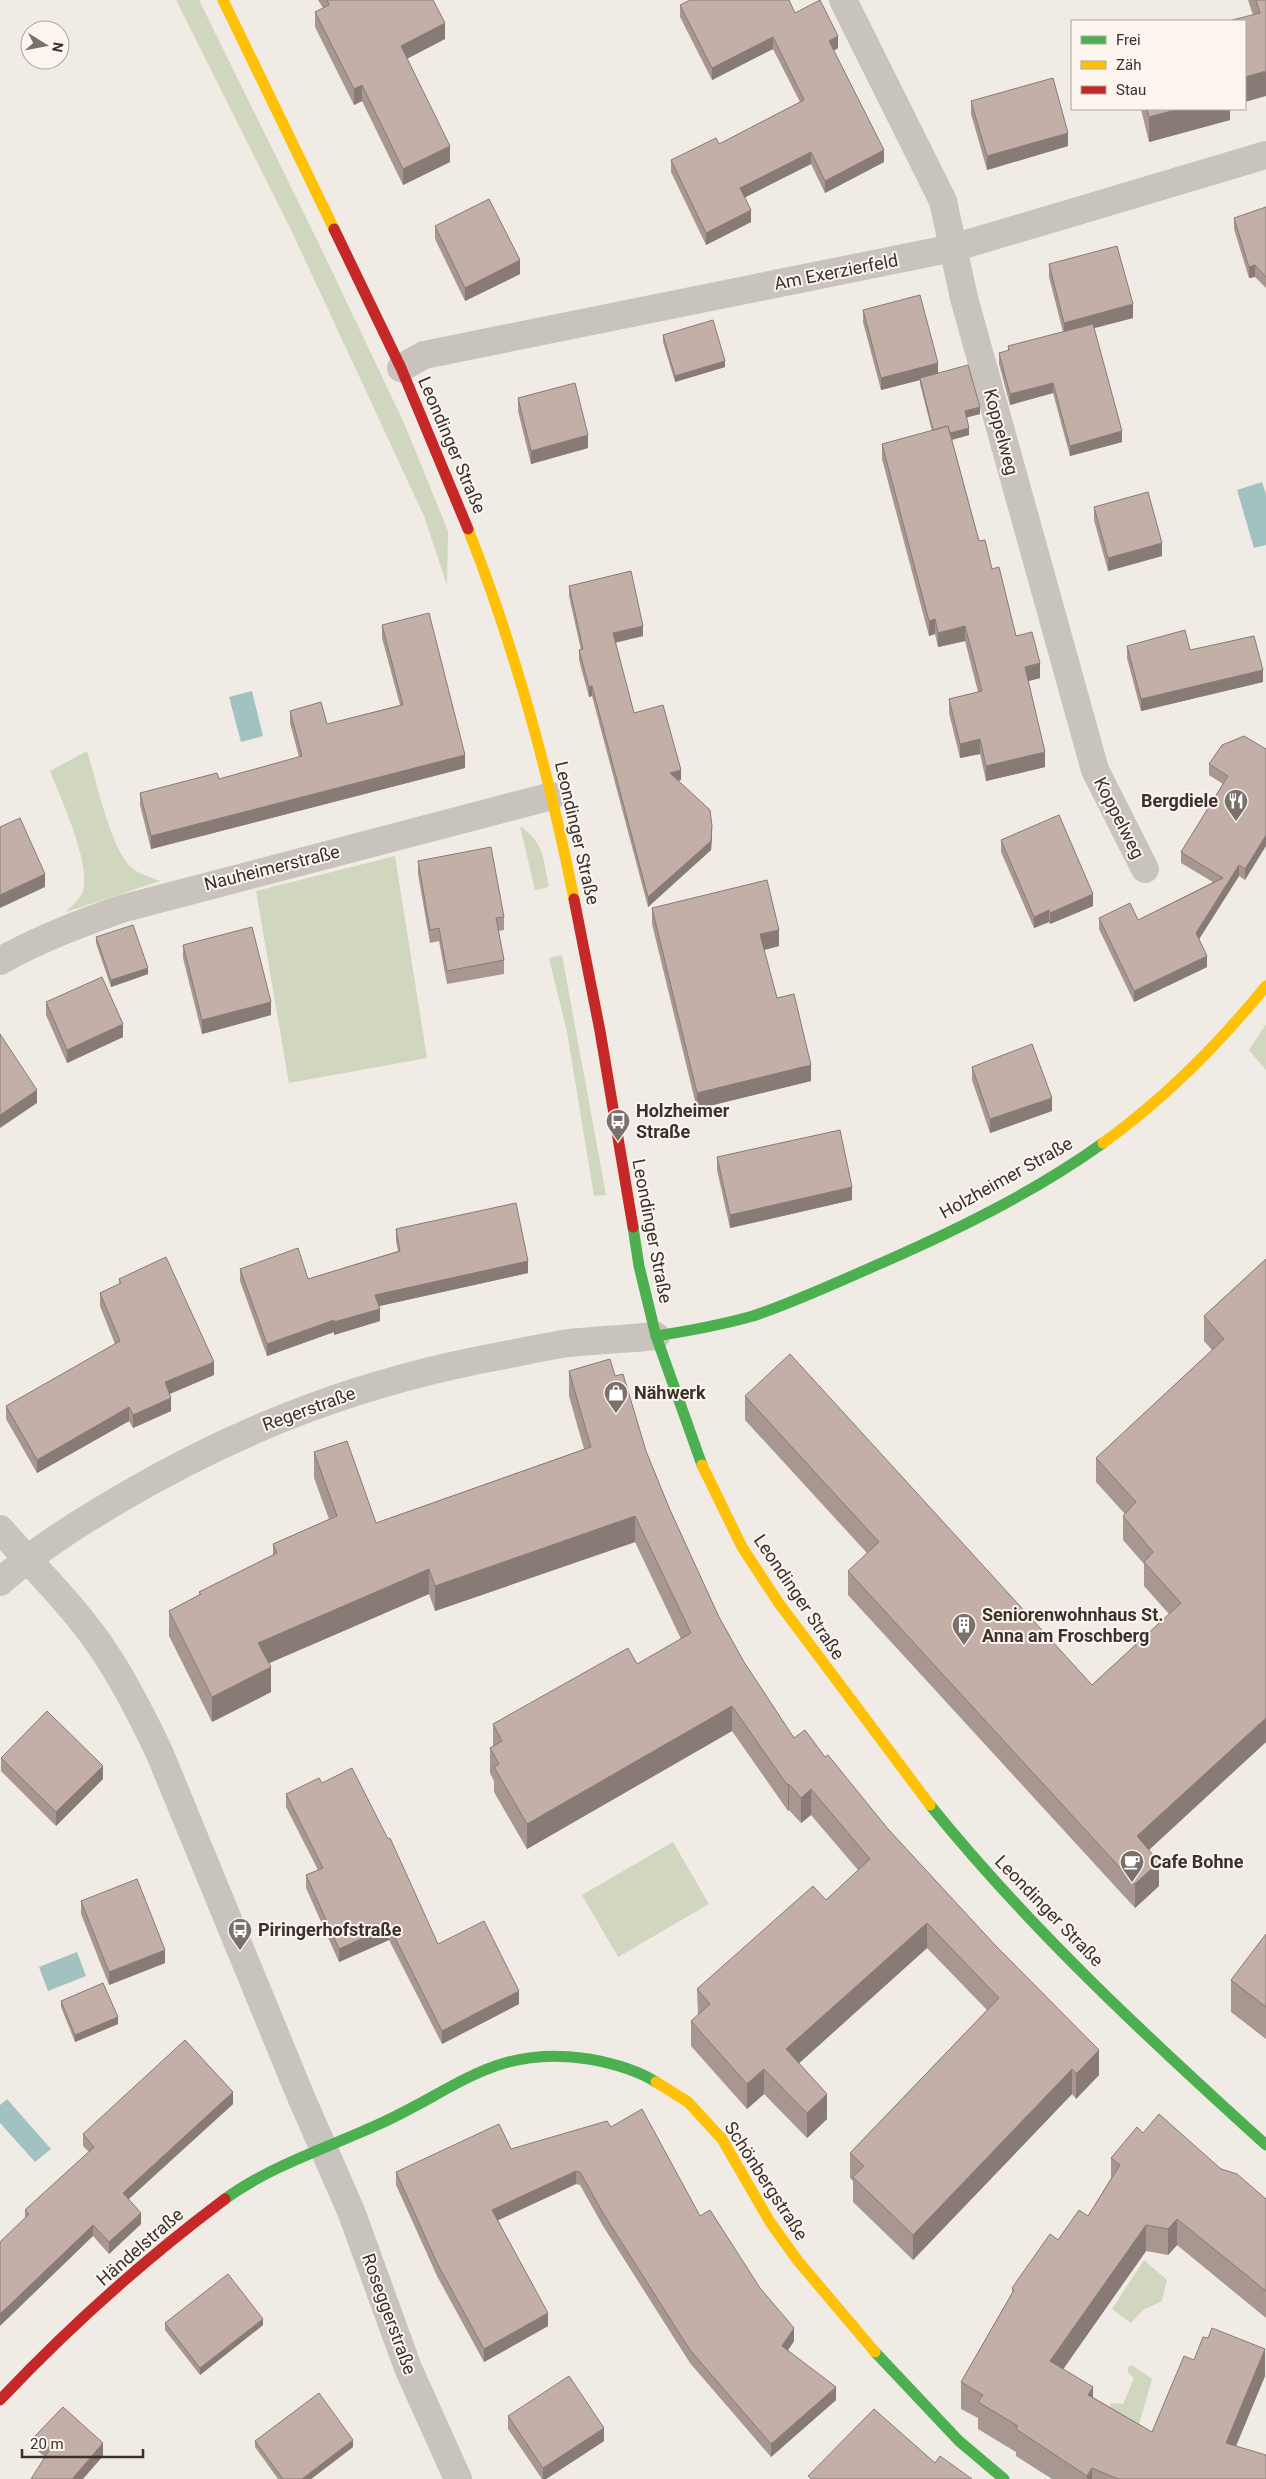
<svg xmlns="http://www.w3.org/2000/svg" width="1266" height="2479" font-family="Roboto,sans-serif">
<style>
.green{fill:#d1d6bf}
.water{fill:#a1c2c1}
.lines{fill:none;stroke-linecap:round;stroke-linejoin:round}
.street{stroke:#c9c3be;stroke-width:28}
.fast{stroke:#4caf50;stroke-width:11}
.slow{stroke:#ffc107;stroke-width:11}
.jam{stroke:#c62828;stroke-width:11}
.wall{fill:#a89690}
.shaded-wall{fill:#887a75}
.building{fill:#c3afa7;stroke:#887a75}
.labels{text-anchor:middle;stroke-width:4;stroke-linejoin:round;paint-order:stroke}
.street-label{font-size:18px;fill:#3b302b;stroke:#fbf5ee}
.poi-label{font-size:18px;font-weight:bold;fill:#3b302b;stroke:#fbf5ee;text-anchor:start}
</style>
<rect width="100%" height="100%" fill="#f0ebe5"/>
<path class="green" d="M176,0h23l121,246 84,177 44,108 -1,54 -23,-69 -131,-282z
M87,751c9,28 24,100 45,117 9,7 19,9 28,13l-94,31c5,-5 15,-14 17,-21 8,-28 -22,-92 -33,-120z
M520,826c25,17 23,34 29,61l-14,3z
M395,856l32,202 -138,25 -33,-192z
M562,955l44,240 -12,1 -27,-164 -18,-74z
M1266,1024v46l-17,-20z
M673,1842l36,62 -91,53 -36,-62z
M1144,2260l23,20 -5,21 -19,9 -12,13 -19,-14z
M1132,2365l20,14 -14,49 -28,-17 1,-8 12,1 11,-26 -6,-6v-5z"/>
<path class="water" d="M1262,482l4,12v51l-12,3 -17,-58z
M252,691l11,45 -22,6 -12,-45z
M77,1952l9,24 -38,15 -9,-24z
M7,2099l44,50 -16,13 -35,-39v-18z"/>
<g class="lines">
<path class="street" d="M843,0l100,201 21,97 131,472 50,99
M401,368l23,-13 529,-107 313,-93
M0,961c39,-22 79,-37 121,-52l431,-113
M0,1529c36,41 76,79 106,125 21,32 38,66 54,100l141,343 50,114 57,157 50,111
M0,1582c40,-35 79,-59 125,-86 121,-71 242,-116 380,-141 21,-4 43,-9 64,-12 28,-3 58,-4 87,-7"/>
<path class="fast" d="M633,1227l6,39 17,70 46,129
M656,1336c32,-5 65,-11 97,-20 45,-15 89,-36 133,-55 75,-33 150,-70 217,-118
M930,1805c100,124 218,233 336,340
M225,2199c45,-33 102,-51 152,-74 79,-35 118,-81 212,-66 22,4 48,11 67,23
M875,2352l84,89 45,38"/>
<path class="slow" d="M223,0l111,229
M468,529c47,119 81,245 106,370
M1103,1143c61,-44 115,-98 163,-157
M702,1465l40,82 36,55 152,203
M656,2082l32,20 34,37 48,83 28,39 77,91"/>
<path class="jam" d="M334,229l67,139 67,161
M574,899l26,132 33,196
M0,2400c69,-73 145,-141 225,-201"/>
</g>
<path class="wall" d="M318,0h115l12,39 -38,19 43,104 -47,23 -41,-84 -8,4 -39,-78v-15l8,-4z
M1248,0h18l-21,102 8,-87z
M680,5l115,8 43,35 -4,3 50,111 -59,31 -14,-29 -66,33 6,25 -45,23 -35,-73v-12l48,-16 81,-42 -27,-53 -61,31 -32,-63z
M971,101l97,45 -81,24 -16,-56z
M1141,109h89v11l-81,22z
M1266,207v81l-11,-11 -6,1 -15,-49v-11z
M435,226l85,48 -55,27 -30,-62z
M1049,264l84,54 -39,10 28,114 -52,14 -17,-63 -43,12 -11,-41v-11l9,-2v-5l55,-14 -14,-55z
M863,310l75,63 42,41 -14,3 3,18 -17,5 27,101 13,28 24,67 24,42 -12,3 17,86 -59,14 -6,-27 -20,4 -11,-45v-14l29,-7 -13,-51 -27,6 -3,-13 -6,2 -47,-177v-15l50,-13 -12,-47v-4l-39,10 -18,-68z
M663,335l62,32 -50,15 -12,-40z
M518,398l70,50 -57,16 -13,-53z
M1094,507l68,49 -54,15 -14,-51z
M569,586l74,50 -28,7 19,70 47,67h-3l34,56 -1,14 -63,57 -56,-211 -3,1 -10,-37v-10h2l-12,-54z
M382,625l83,143 -314,81 -11,-44v-12l79,-14 80,-22 -9,-34v-12l37,13 73,-19 -18,-67z
M1127,646l63,4 73,32 -122,29 -14,-53z
M1266,749l-21,131 -6,-4 -40,63 8,28 -73,35 -35,-73v-11l39,2 75,-38 -32,-19v-11l42,-68 -14,-9v-11z
M1001,840l92,66 -43,18 -1,-2 -15,6 -33,-76z
M418,861l86,56v13l-6,1 6,29v14l-57,10 -8,-43 -9,2 -12,-69z
M652,908l127,38 -15,4 13,48 34,83 -114,28 -45,-185z
M96,937l52,37 -37,13 -15,-44z
M183,945l88,70 -69,19 -19,-76z
M46,1002l77,35 -56,26 -21,-48z
M972,1067l80,44 -62,22 -18,-53z
M717,1157l135,43 -122,28 -13,-58z
M396,1229l132,44 -149,33 1,15 -46,14v-3l-67,24 -27,-75v-12l68,10 90,-28 -2,-10z
M1266,1259v483l-118,108 11,36 -24,22 -287,-313v-24l19,-18 -122,-133v-24l347,289 77,-71 -25,-28v-22l-21,-24v-24l2,-2 -29,-32v-24l116,-108 -8,-9v-25z
M119,1279l95,96 -45,19 2,17 -38,17 -4,-7 -92,52 -31,-54v-13l109,-62 -15,-38v-13l19,-9z
M569,1371l46,5 55,134 49,107 25,45 50,76 31,19 63,72 211,246 -23,24 -4,-5 -159,166 -60,-58v-21l-3,-3v-25l137,-143 -60,-62 -128,115 28,56 -20,19 -43,-44 -17,15 -56,-63v-25l7,-6 -1,-26 129,-89 32,-30 -47,-55 -10,8 -12,-13 -1,1 -56,-80 -205,118 -33,-57v-11l-4,-8v-25l3,-2v-22l144,-60 44,-25 -46,-97 -200,69 -6,-17 -160,69 2,29 -59,30 -43,-86v-25l30,-16v-3l74,-37v-11l56,-25 -15,-41v-26l62,71 208,-74 -15,-53z
M1,1758l102,21 -47,47 -55,-55z
M322,1783l116,161 81,60 -77,40 -53,-104 -50,22 -33,-74v-13l12,-5 -32,-63v-13z
M81,1901l84,62 -56,22 -28,-71z
M1266,1934v105l-35,-27v-32z
M61,2001l57,23 -43,18 -14,-35z
M233,2104l-104,95 12,25 -32,30 -16,-18 -68,-19v-7l64,-58 -6,-6v-12z
M611,2127l89,89 94,125 -6,9 48,50 -65,57 -81,-94 -87,-137 -23,-41 -4,-1 -78,36 50,106 -64,36 -47,-86 -41,-91v-13l115,-23z
M1143,2133l78,36 45,30v119l-89,-73 -9,10 -22,-4 -83,118 30,28 59,35 42,-72 71,16 -29,70 30,33h-214l-36,-23v-4l-38,-23v-11l-17,-9v-27l51,-89v-5l46,-48 30,-24 23,-38v-20z
M165,2323l98,2 -63,50 -35,-45z
M508,2416l96,25 -58,38h-4l-34,-50z
M35,2436l68,20 -58,1 -10,-8z
M255,2441l98,6 -42,32h-33l-23,-32z"/>
<path class="shaded-wall" d="M445,23v16l-44,23v-16z
M838,36v12l-9,5v-12z
M773,37v12l-61,31v-12z
M1266,71v25l-21,6v-25z
M362,85v16l-8,4v-16z
M1179,109h51v11l-81,22v-25z
M1068,133v13l-81,24v-14z
M450,146v16l-47,23v-16z
M884,150v12l-59,31v-12z
M811,152v12l-71,36v-12z
M751,210v12l-45,23v-12z
M520,260v14l-55,27v-13z
M1255,265v12l-6,1v-11z
M1133,304v14l-69,18v-13z
M725,361v6l-50,15v-6z
M938,363v12l-18,3v2l-39,10v-12z
M1053,383v10l-43,12v-11z
M980,407v7l-15,4v-7z
M969,428v7l-34,9v-7z
M1122,431v11l-52,14v-10z
M588,435v13l-57,16v-13z
M1162,543v13l-54,15v-13z
M935,619v15l-6,2v-15z
M643,626v10l-30,7v-10z
M965,626v15l-27,6v-14z
M1040,663v15l-15,4v-15z
M1263,670v12l-122,29v-12z
M592,686v10l-3,1v-10z
M980,739v15l-20,4v-14z
M1045,752v15l-59,14v-15z
M465,755v13l-314,81v-13z
M681,770v10l-11,3v-10z
M712,826v10l-1,14 -63,57v-10z
M1266,835v11l-21,34v-11z
M1239,865v11l-43,68v-11z
M45,874v13l-45,21v-13z
M1093,894v12l-43,18v-11z
M1049,910v12l-15,6v-11z
M779,930v16l-19,5v-17z
M1207,956v11l-73,35v-11z
M148,968v6l-37,13v-7z
M271,1002v13l-69,19v-14z
M123,1024v13l-56,26v-13z
M811,1065v16l-114,28v-16z
M37,1090v13l-37,25v-13z
M1052,1098v13l-62,22v-14z
M852,1187v13l-122,28v-13z
M528,1261v12l-153,34v-12z
M380,1309v12l-46,14v-13z
M334,1320v12l-67,24v-12z
M214,1362v13l-49,21v-14z
M171,1398v13l-38,17v-13z
M129,1407v14l-92,52v-13z
M635,1516v26l-200,69v-25z
M429,1569v25l-171,74v-25z
M271,1667v25l-59,30v-25z
M732,1706v25l-205,118v-25z
M1266,1718v24l-129,119v-25z
M103,1766v13l-47,47v-14z
M789,1784v26l-1,1v-25z
M811,1789v26l-10,8v-25z
M1159,1862v24l-24,22v-24z
M927,1923v25l-141,127v-26z
M389,1926v14l-50,22v-13z
M165,1950v13l-56,22v-13z
M519,1991v13l-77,40v-13z
M118,2017v7l-43,18v-7z
M1099,2050v25l-23,24v-25z
M764,2069v25l-17,15v-25z
M1072,2069v25l-159,166v-25z
M233,2092v12l-110,100v-11z
M827,2094v25l-20,19v-25z
M576,2171v13l-84,39v-13z
M141,2213v11l-32,30v-12z
M1177,2219v26l-9,10v-26z
M93,2225v11l-93,90v-12z
M1146,2225v26l-96,137v-27z
M548,2313v13l-64,36v-13z
M263,2319v6l-63,50v-7z
M794,2328v13l-12,18v-13z
M1265,2349v27l-39,94v-27z
M836,2387v13l-65,57v-13z
M1093,2387v26l-5,-18z
M604,2428v13l-58,38h-3v-11z
M353,2440v7l-42,32h-9z
M103,2443v13l-20,23h-11z
M1092,2468v11h-5v-3z"/>
<path class="building" d="M327,0h106l12,23 -44,23 49,100 -47,23 -41,-84 -8,4 -39,-77 14,-7z
M690,0h99l6,13 25,-13 18,36 -9,5 55,109 -59,31 -14,-29 -71,36 11,22 -45,23 -35,-73 45,-22 3,6 85,-44 -31,-63 -61,31 -32,-63z
M1256,0h10v71l-21,6v-56h-17l32,-8z
M1053,78l15,55 -81,23 -16,-55z
M1147,109h32l-30,8z
M489,199l31,61 -55,28 -30,-62z
M1266,207v70l-11,-12 -6,2 -15,-49z
M1117,246l16,58 -69,19 -15,-59z
M920,295l18,68 -57,15 -18,-68z
M713,320l12,41 -50,15 -12,-41z
M1093,324l29,107 -52,15 -17,-63 -43,11 -11,-41 10,-3 -1,-4z
M968,365l12,42 -15,4 4,17 -19,5 -2,-7 -15,4 -13,-52z
M575,383l13,52 -57,16 -13,-53z
M948,426l31,115 6,-1 7,29 7,-2 17,69 16,-4 8,31 -15,4 20,85 -59,14 -6,-27 -20,5 -11,-45 33,-8 -17,-65 -27,7 -3,-14 -6,2 -47,-177z
M1148,492l14,51 -54,15 -14,-51z
M631,571l12,55 -30,7 21,80 29,-8 18,65 -11,3 40,37 2,16 -1,15 -63,56 -56,-211 -3,1 -10,-37 4,-1 -14,-63z
M429,613l36,142 -314,81 -11,-43 77,-20 2,6 83,-23 -12,-45 31,-9 6,22 76,-19 -21,-80z
M1185,630l5,20 64,-14 9,34 -122,29 -14,-53z
M1244,736l22,13v86l-21,34 -6,-4 -43,68 11,23 -73,35 -35,-73 31,-15 8,17 85,-42 -42,-26 47,-76 -19,-12 13,-19z
M1059,815l34,79 -43,19 -1,-3 -15,7 -33,-77z
M20,818l25,56 -45,21v-68z
M491,847l13,70 -8,1 8,42 -57,11 -8,-43 -9,2 -12,-69z
M767,880l12,50 -19,4 17,64 17,-4 17,71 -114,28 -45,-185z
M133,925l15,43 -37,12 -15,-43z
M252,927l19,75 -69,18 -19,-75z
M102,977l21,47 -56,26 -21,-48z
M0,1034l37,56 -37,25z
M1032,1044l20,54 -62,21 -18,-52z
M840,1130l12,57 -122,28 -13,-58z
M516,1203l12,58 -153,34 5,14 -46,13v-2l-67,24 -27,-75 58,-21 10,31 92,-28 -4,-22z
M166,1257l48,105 -49,20 6,16 -38,17 -4,-8 -92,53 -31,-54 114,-65 -20,-48 21,-10 -2,-4z
M1266,1259v459l-129,118 22,26 -24,22 -287,-313 31,-29 -134,-146 45,-42 302,331 89,-82 -37,-41 9,-10 -30,-36 13,-14 -40,-44 128,-119 -20,-23z
M610,1359l5,17 8,-2 23,77 24,59 49,107 25,45 50,76 11,-8 20,27 3,-2 60,74 107,116 104,105 -23,24 -4,-5 -159,166 -60,-58 11,-11 -14,-13 149,-155 -72,-75 -141,126 41,45 -20,19 -43,-44 -17,15 -56,-63 19,-17 -13,-15 116,-103 13,14 44,-41 -59,-70 -10,9 -12,-14 -1,2 -56,-80 -205,118 -33,-57 5,-3 -9,-16 12,-7 -9,-17 135,-76 9,16 54,-31 -56,-117 -200,70 -6,-17 -171,74 13,24 -59,30 -43,-86 32,-17 -2,-2 78,-39 -4,-9 64,-28 -23,-64 33,-11 29,82 215,-76 -22,-76z
M47,1711l56,55 -47,46 -55,-54z
M352,1768l36,71 2,-1 48,106 46,-23 35,70 -77,40 -53,-105 -50,23 -33,-74 17,-7 -37,-74 33,-16 3,5z
M137,1879l28,71 -56,22 -28,-71z
M1266,1934v73l-35,-27z
M103,1983l15,34 -43,18 -14,-34z
M185,2040l48,52 -110,101 18,20 -32,29 -16,-17 -93,89v-72l29,-28 -4,-4 69,-63 -11,-13z
M642,2109l58,107 10,-6 50,78 34,40 -12,18 54,41 -65,57 -81,-94 -87,-137 -23,-41 -4,-1 -84,39 56,103 -64,36 -47,-86 -41,-91 103,-48 12,25 96,-28 4,6z
M1159,2114l62,55 16,5 29,25v92l-89,-72 -9,10 -22,-4 -96,136 43,26 -5,8 64,37 32,-76 10,4 9,-23 5,1 4,-10 53,21 -39,94 40,12v24h-148l-26,-11 -5,8 -71,-47 2,-3 -40,-24 5,-7 -22,-13 53,-92 -2,-2 38,-54 8,6 21,-30 9,6 32,-51 -9,-7 26,-31 6,6z
M228,2274l35,45 -63,49 -35,-45z
M569,2376l35,52 -61,40 -35,-52z
M319,2393l34,47 -51,39h-19l-28,-38z
M63,2407l40,36 -31,36h-41l19,-30 -15,-13z
M874,2409l61,54 5,-7 32,23h-160l-4,-3z"/>
<defs>
<symbol id="restaurant-pin" viewBox="-11 -11 22 30"><path d="M0 17L-7.5 6A9.5 9.5 0 1 1 7.5 6Z" fill="#7a716c" stroke="#fbf5ee"/><path d="M-5-6h1v4h1v-4h1v4h1v-4h1v5L-1.5 .5V6h-2V.5L-5-1ZM5-6V6H3V1.5H1.5Q1.5-4 5-6Z" fill="#fff"/></symbol>
<symbol id="bus-pin" viewBox="-11 -11 22 30"><path d="M0 17L-7.5 6A9.5 9.5 0 1 1 7.5 6Z" fill="#7a716c" stroke="#fbf5ee"/><path d="M-5-6H5V4H4V6H2V4H-2V6H-4V4H-5ZM-3.5-4V0h7V-4ZM-3.5 1.2v1.5H-2V1.2ZM2 1.2v1.5H3.5V1.2Z" fill="#fff"/></symbol>
<symbol id="shop-pin" viewBox="-11 -11 22 30"><path d="M0 17L-7.5 6A9.5 9.5 0 1 1 7.5 6Z" fill="#7a716c" stroke="#fbf5ee"/><path d="M-5-2.5h2.3a2.7 3.5 0 0 1 5.4 0H5L5.5 6h-11ZM-1.5-2.5h3a1.5 2.3 0 0 0-3 0Z" fill="#fff"/></symbol>
<symbol id="building-pin" viewBox="-11 -11 22 30"><path d="M0 17L-7.5 6A9.5 9.5 0 1 1 7.5 6Z" fill="#7a716c" stroke="#fbf5ee"/><path d="M-4-6H4V6H1V3H-1V6H-4ZM-2.5-4.3h1.7v1.8h-1.7ZM.8-4.3h1.7v1.8H.8ZM-2.5-1h1.7V.8h-1.7ZM.8-1h1.7V.8H.8Z" fill="#fff"/></symbol>
<symbol id="cafe-pin" viewBox="-11 -11 22 30"><path d="M0 17L-7.5 6A9.5 9.5 0 1 1 7.5 6Z" fill="#7a716c" stroke="#fbf5ee"/><path d="M-5.5-4.5H6V0H3Q3 3.5 0 3.5H-2.5Q-5.5 3.5-5.5 0ZM3-3.2v2h1.7v-2ZM-6 4.5H4V6H-6Z" fill="#fff"/></symbol>
</defs>
<g fill-rule="evenodd">
<use href="#restaurant-pin" x="1222" y="787" width="28" height="38"/>
<use href="#bus-pin" x="604" y="1107" width="28" height="38"/>
<use href="#shop-pin" x="602" y="1379" width="28" height="38"/>
<use href="#building-pin" x="950" y="1611" width="28" height="38"/>
<use href="#cafe-pin" x="1118" y="1848" width="28" height="38"/>
<use href="#bus-pin" x="226" y="1916" width="28" height="38"/>
</g>
<g class="labels">
<g class="street-label">
<text transform="translate(836 272) rotate(-11)" y="6">Am Exerzierfeld</text>
<text transform="translate(1001 432) rotate(75)" y="6">Koppelweg</text>
<text transform="translate(452 445) rotate(67)" y="6">Leondinger Straße</text>
<text transform="translate(1119 818) rotate(63)" y="6">Koppelweg</text>
<text transform="translate(577 833) rotate(77)" y="6">Leondinger Straße</text>
<text transform="translate(272 868) rotate(-14)" y="6">Nauheimerstraße</text>
<text transform="translate(1006 1178) rotate(-29)" y="6">Holzheimer Straße</text>
<text transform="translate(652 1231) rotate(79)" y="6">Leondinger Straße</text>
<text transform="translate(309 1409) rotate(-20)" y="6">Regerstraße</text>
<text transform="translate(799 1597) rotate(56)" y="6">Leondinger Straße</text>
<text transform="translate(1049 1911) rotate(46)" y="6">Leondinger Straße</text>
<text transform="translate(766 2181) rotate(57)" y="6">Schönbergstraße</text>
<text transform="translate(140 2247) rotate(-41)" y="6">Händelstraße</text>
<text transform="translate(389 2314) rotate(70)" y="6">Roseggerstraße</text>
</g>
<g class="poi-label">
<text x="1218" y="807" text-anchor="end">Bergdiele</text>
<text x="636" y="1117">Holzheimer<tspan x="636" dy="21">Straße</tspan></text>
<text x="634" y="1399">Nähwerk</text>
<text x="982" y="1621">Seniorenwohnhaus St.<tspan x="982" dy="21">Anna am Froschberg</tspan></text>
<text x="1150" y="1868">Cafe Bohne</text>
<text x="258" y="1936">Piringerhofstraße</text>
</g>
</g>
<rect x="1071" y="20" width="175" height="90" fill="#fbf5ee" stroke="#aea6a0"/>
<rect x="1081" y="36" width="25" height="8" fill="#4caf50" stroke="#aea6a0"/>
<text x="1116" y="45" font-size="15" fill="#3b302b">Frei</text>
<rect x="1081" y="61" width="25" height="8" fill="#ffc107" stroke="#aea6a0"/>
<text x="1116" y="70" font-size="15" fill="#3b302b">Zäh</text>
<rect x="1081" y="86" width="25" height="8" fill="#c62828" stroke="#aea6a0"/>
<text x="1116" y="95" font-size="15" fill="#3b302b">Stau</text>
<g transform="translate(45 45) rotate(100)"><circle r="24" fill="#fbf5ee" stroke="#aea6a0"/>
<path d="M0-4L9 19L0 12L-9 19Z" fill="#7a716c"/>
<text y="-8" font-size="14" font-weight="bold" text-anchor="middle" fill="#3b302b">N</text>
</g>
<path d="M22 2449v8h121v-8" fill="none" stroke="#3b302b" stroke-width="2.5"/>
<text x="30" y="2449" font-size="15" fill="#3b302b" stroke="#fbf5ee" stroke-width="4" paint-order="stroke">20 m</text>
</svg>
